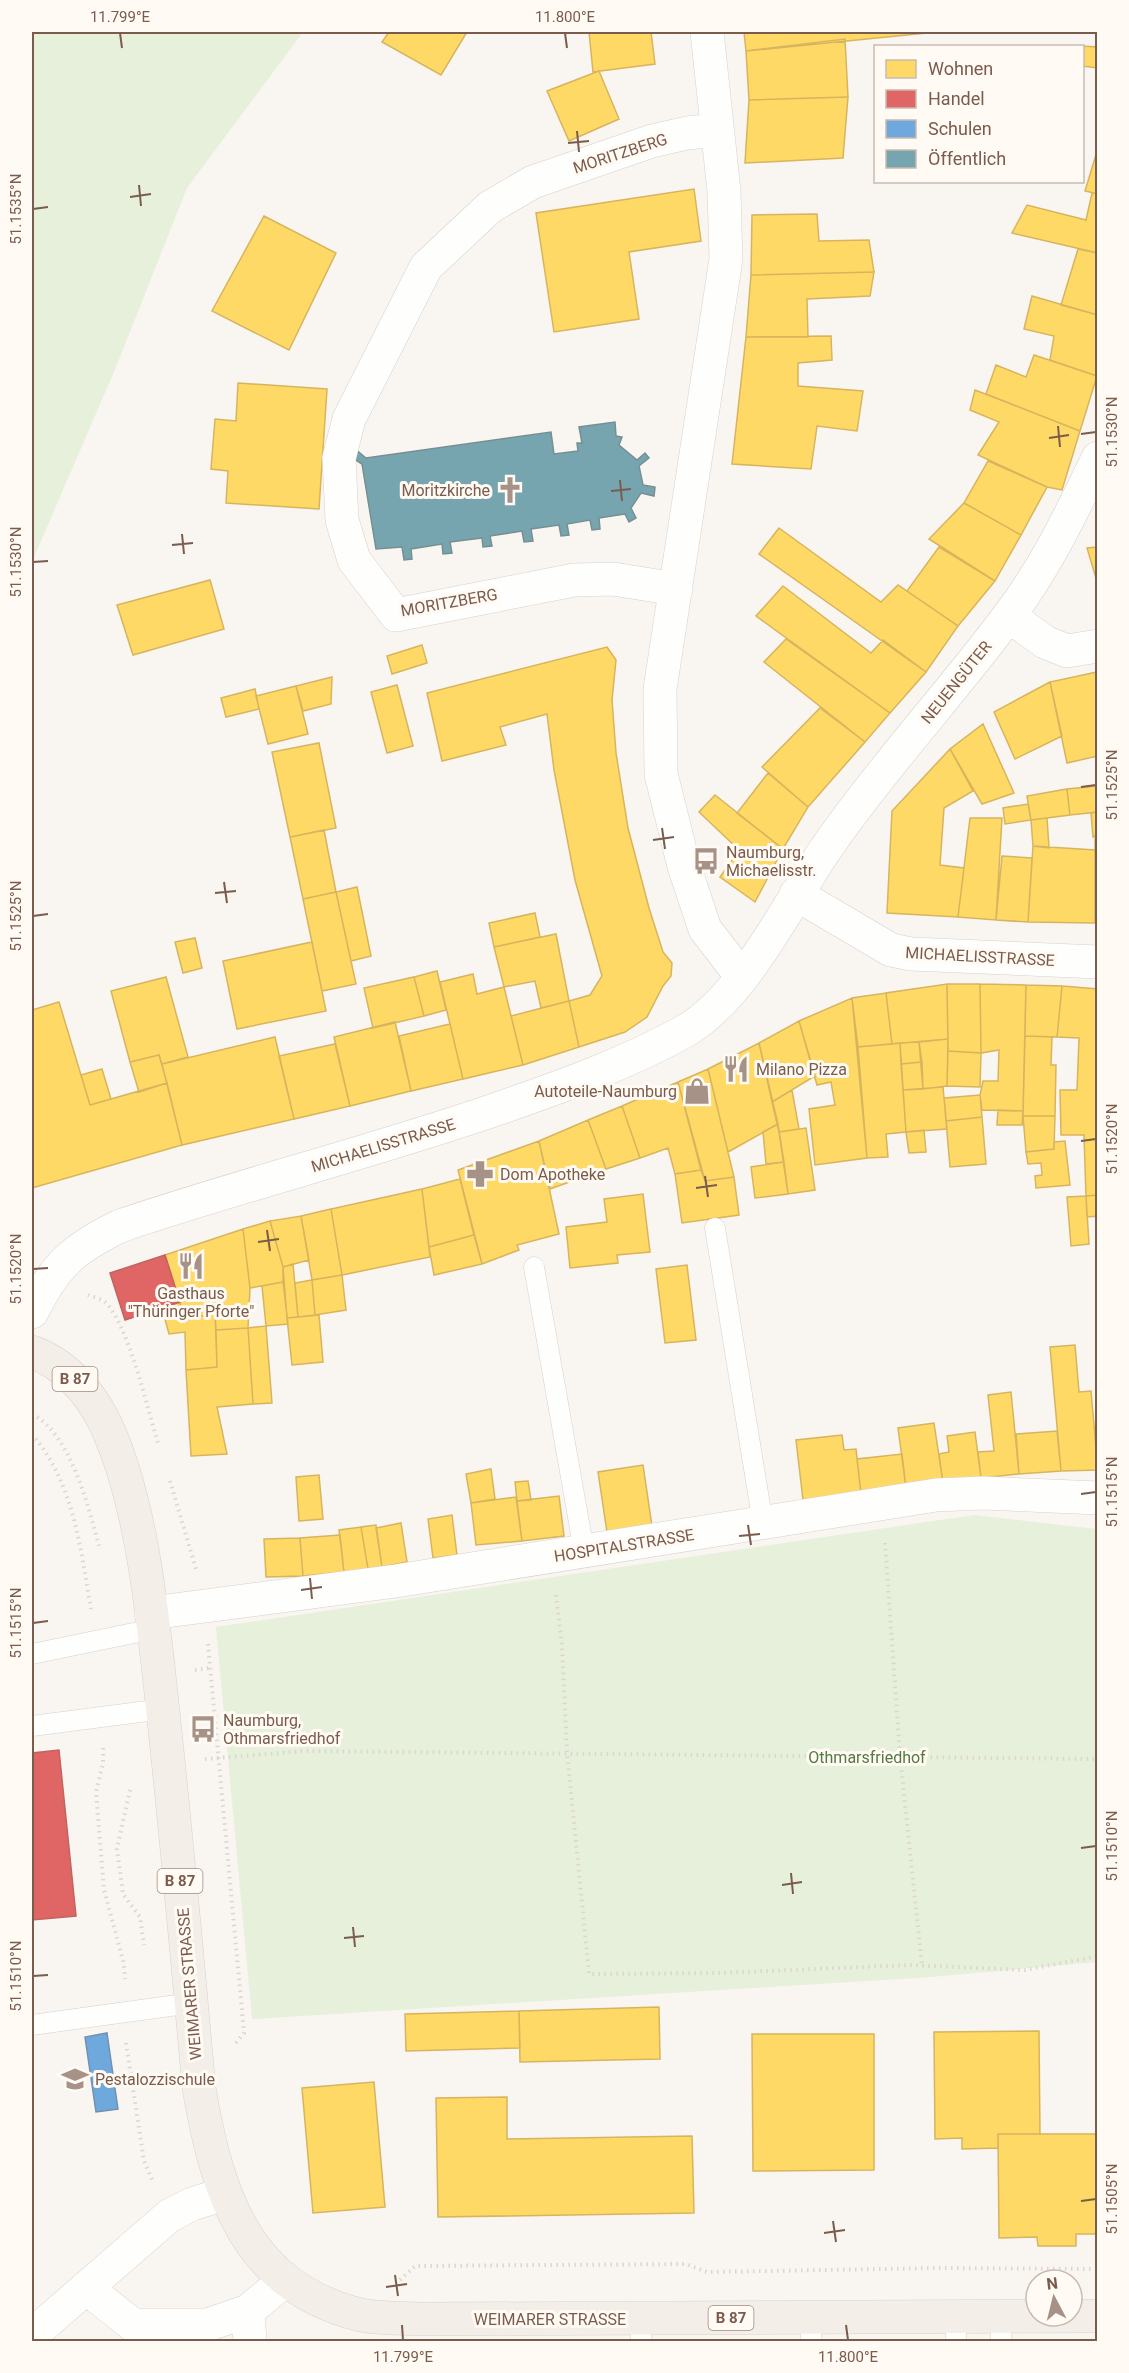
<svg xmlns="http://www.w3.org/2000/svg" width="1129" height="2373" font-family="Roboto,sans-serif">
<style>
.green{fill:#e7f0db}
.homes{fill:#ffd966;stroke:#d7b45e;stroke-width:1.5}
.shops{fill:#e06666;stroke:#c1635e;stroke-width:1.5}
.schools{fill:#6fa8dc;stroke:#7291b1;stroke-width:1.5}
.public{fill:#76a5af;stroke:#778f92;stroke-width:1.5}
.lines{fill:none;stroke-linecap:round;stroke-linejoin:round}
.lane-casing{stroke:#d7d1cb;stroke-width:21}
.street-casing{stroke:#d7d1cb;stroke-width:34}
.primary-casing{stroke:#dad1cc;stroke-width:34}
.path{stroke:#dcd5d0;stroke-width:4;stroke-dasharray:1.5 4.5;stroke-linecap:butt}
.lane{stroke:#fefefd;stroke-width:20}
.street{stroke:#fefefd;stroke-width:33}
.primary{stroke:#f3eee8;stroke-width:33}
.ticks{fill:none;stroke:#7a5c4d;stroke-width:2}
.labels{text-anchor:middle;stroke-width:6;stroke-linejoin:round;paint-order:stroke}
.shield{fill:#fffaf3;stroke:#a28b7f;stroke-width:1.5}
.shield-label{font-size:15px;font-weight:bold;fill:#7a5c4d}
.street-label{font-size:16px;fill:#7a5c4d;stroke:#fffaf3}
.poi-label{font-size:16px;fill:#7a5c4d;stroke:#fffaf3;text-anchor:start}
.park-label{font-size:16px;fill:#537a41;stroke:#fffaf3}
.neatline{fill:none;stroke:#7a5c4d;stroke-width:2}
.ticks-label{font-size:15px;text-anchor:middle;fill:#7a5c4d}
</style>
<rect width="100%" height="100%" fill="#f9f5f0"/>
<path class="green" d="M32,32h271l-116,156 -71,179 -84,195z
M974,1515l123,14v433l-166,15 -679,42 -36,-392z"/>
<path class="homes" d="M389,32h78l-26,43 -59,-33z
M589,32h62l4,32 -62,8z
M744,32h193l-191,19z
M845,39l3,58 -99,3 -3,-49z
M1081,46l17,1v21l-16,-2z
M599,71l20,48 -50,22 -22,-50z
M848,97l-5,61 -98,5 4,-63z
M1098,148v46l-13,-3z
M694,189l7,52 -72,11 10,67 -85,13 -18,-119z
M1092,193l6,1v59l-86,-20 15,-28 59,15z
M817,214l2,27 50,-1 5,32 -123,3 1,-60z
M264,216l72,37 -47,97 -77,-39z
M1078,249l20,4v62l-37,-10z
M874,272l-4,24 -63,3 1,38h-62l5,-62z
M1032,296l66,19 -1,61 -47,-16 4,-24 -30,-7z
M831,336l1,24 -34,3v23l65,5 -6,40 -40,-5 -6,43 -79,-5 14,-127z
M1034,355l63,21 -17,55 -94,-37 10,-29 30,12z
M238,383l89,6 -8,120 -93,-6 2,-32 -17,-2 4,-50 21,2z
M975,390l105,41 -18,59 -15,-3 -69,-32 21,-33 -29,-12z
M988,461l59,26 -26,48 -57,-32z
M964,503l57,32 -26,46 -66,-42z
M779,528l102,74 17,-17 60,41 -32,46 -167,-118z
M939,547l56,34 -37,45 -51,-35z
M1098,547v38l-11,-37z
M210,580l14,49 -91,26 -16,-50z
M783,586l88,67 12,-13 43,32 -36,41 -134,-97z
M786,639l104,74 -25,29 -101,-80z
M422,645l5,18 -35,11 -5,-18z
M607,647l9,13 -4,40 4,53 12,75 21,80 14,44 9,11 -1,13 -8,10 -16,31 -22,15 -46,15 -10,-46 21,-6 12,-19 -27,-96 -21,-110 -7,-56 -47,13 6,18 -64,16 -15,-68z
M1097,672l1,84 -31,7 -17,-81z
M332,677l-1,27 -28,7 -7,-25z
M1050,682l12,54 -47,23 -21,-47z
M397,685l16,61 -26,7 -16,-61z
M296,686l12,48 -40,10 -12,-48z
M255,689l4,20 -33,8 -5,-19z
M820,708l45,34 -57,65 -46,-40z
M983,724l31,69 -32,11 -32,-55z
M319,743l17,85 -46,9 -18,-85z
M950,749l23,42 -29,17 -4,57 24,3 -6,49 -71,-4 5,-102z
M768,773l40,34 -25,42 -46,-36z
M1098,786v26l-28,3 -3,-26z
M1067,789l3,26 -39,5 -4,-24z
M715,795l68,54 -28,53 -35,-25 19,-27 -40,-38z
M1028,804l3,16 -26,4 -2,-16z
M1098,812v24l-5,1 -2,-24z
M970,818h32l-6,102 -38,-3z
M1047,818l2,30 -16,-2 -2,-26z
M324,830l12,62 -33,7 -13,-62z
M1095,836h3v87h-3z
M1033,846l62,4v73l-67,-1z
M1002,856l30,2 -4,64 -32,-2z
M357,887l14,69 -20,5 -15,-69z
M336,892l20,92 -34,7 -19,-92z
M535,913l5,24 -46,10 -5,-24z
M556,934l13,67 -28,7 -6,-27 -31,6 -10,-40z
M195,938l7,30 -19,5 -8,-31z
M312,942l14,69 -89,18 -14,-68z
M437,971l9,39 -22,6 -10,-39z
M473,974l4,20 27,-7 19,78 -60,14 -23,-97z
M166,977l22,80 -26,7 -3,-9 -29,7 -19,-71z
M414,977l10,39 -51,12 -9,-40z
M947,984l1,55 -56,5 -6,-51z
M947,984h33l1,69 -33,-2z
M980,984l46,1 -3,126 -41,-1 -2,-15 3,-14h15l1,-31 -18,3z
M1026,985l36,1 -5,51 -32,-1z
M1062,986l36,3v206l-12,1 -2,-61h-23l-1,-45h17l2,-52 -22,-1z
M886,993l6,51 -34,3 -6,-49z
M852,998l15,160 -52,7 -6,-56 26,-4 -4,-23 -14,3 -18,-64z
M569,1001l10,46 -56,18 -12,-49z
M59,1002l31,103 77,-22 15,62 -150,43v-178z
M799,1021l16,55 -43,26 -13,-59z
M395,1022l16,69 -61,15 -16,-69z
M450,1024l13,55 -52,12 -12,-55z
M1025,1036l27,1 -1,28h5l-1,51h-32z
M275,1037l19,82 -112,26 -20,-81z
M948,1039l-1,47 -24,3 -4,-47z
M919,1042l3,20 -21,2 -1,-21z
M759,1043l19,81 -50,28 -20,-83z
M900,1043l6,89 -20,2 2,23 -21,1 -9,-111z
M335,1044l15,62 -56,13 -15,-63z
M948,1051l33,2 -1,34 -33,-1z
M159,1055l8,28 -28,9 -9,-30z
M922,1062l1,27 -20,1 -2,-26z
M102,1069l9,30 -21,6 -9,-30z
M708,1069l26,108 -29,4 -27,-99z
M678,1082l23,88 -26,4 -7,-26 -28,10 -18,-52z
M943,1087l4,42 -41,3 -3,-42z
M792,1090l7,39 -20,3 -7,-30z
M980,1095l2,22 -36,4 -2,-23z
M622,1106l18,52 -34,11 -18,-49z
M998,1110l25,1 -1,14h-25z
M1023,1116h32l-1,33 -28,3z
M982,1117l4,47 -36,3 -4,-46z
M588,1120l18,49 -56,20 -11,-48z
M778,1124l6,38 -18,2 -3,-32z
M806,1128l9,62 -27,4 -9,-62z
M924,1130l2,22 -17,1 -3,-21z
M539,1141l20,93 -42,11 2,5 -37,14 -24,-94z
M1065,1141l5,44 -34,3 -1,-12 7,-1 -1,-12 -13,1 -2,-12 28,-3v-7z
M784,1162l4,32 -33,4 -4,-31z
M701,1170l4,11 29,-4 5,38 -57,8 -7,-49z
M460,1179l14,56 -45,12 -7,-58z
M422,1189l8,68 -88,18 -11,-66z
M643,1194l7,58 -33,3 1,8 -48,5 -4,-41 41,-5 -3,-23z
M1098,1195v21l-11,1 -1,-21z
M1086,1196l3,48 -18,2 -4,-49z
M331,1209l11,66 -30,5 -11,-64z
M301,1216l8,44 -26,7 -13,-46z
M270,1221l13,46v15l-33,6 -7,-59z
M243,1229l7,59 -2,40 -32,2 -1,-17 -30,7 -20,-65z
M474,1235l8,29 -48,11 -5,-28z
M293,1264l5,53 -11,1 -4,-51z
M687,1265l9,75 -31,3 -9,-74z
M342,1275l4,35 -31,5 -3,-35z
M312,1280l3,35 -17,2 -3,-34z
M283,1282l5,42 -22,2 -4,-40z
M180,1302l5,18 30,-7 2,54 -31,3 -1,-38 -16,2 -7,-26z
M319,1315l4,47 -31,3 -5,-47z
M266,1326l6,77 -19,1 -5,-76z
M248,1328l5,76 -36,3 10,47 -36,2 -5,-86 31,-3 -1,-37z
M1075,1345l4,47 12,-1 7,79 -37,1 -11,-124z
M1011,1392l8,82 -38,4 -3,-26 16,-1 -6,-56z
M934,1423l9,60 -37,5 -8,-60z
M1057,1431l4,40 -42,3 -3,-40z
M975,1432l6,46 -38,5 -4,-29 10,-2 -2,-16z
M842,1435l2,15 12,-1 5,45 -58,6 -7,-60z
M902,1454l4,34 -45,6 -4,-35z
M643,1465l9,61 -45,6 -9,-60z
M491,1469l4,30 -24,4 -5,-29z
M319,1475l4,44 -24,2 -3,-44z
M528,1481l3,19 -14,1 -2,-19z
M559,1496l5,40 -42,5 -5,-40z
M516,1497l6,44 -46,4 -5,-42z
M452,1515l5,40 -24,3 -5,-39z
M401,1523l6,39 -25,5 -6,-39z
M376,1525l6,42 -14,2 -7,-42z
M361,1527l7,42 -24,3 -5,-42z
M340,1535l4,37 -41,4 -3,-38z
M300,1538l3,38 -37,1 -2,-38z
M659,2007l1,52 -140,3 -1,-51z
M519,2011l1,37 -114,3 -1,-37z
M1039,2031l1,103h-42v14l-36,1v-11l-27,1 -1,-107z
M752,2034h122v136l-121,1z
M374,2082l11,125 -72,6 -11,-125z
M507,2097v42l185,-3 2,77 -256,4 -2,-119z
M998,2134h100v100h-22v12h-38l-1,-9 -38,1z"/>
<path class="shops" d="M165,1255l15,47 -55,18 -15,-47z
M59,1750l17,166 -44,4v-167z"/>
<path class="schools" d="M107,2033l11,76 -22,3 -11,-75z"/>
<path class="public" d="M615,422l1,14 6,1 -3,8 18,15 8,-7 4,5 -10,8 4,19 12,2 -1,9 -13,-3 -10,15 5,10 -7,4 -4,-8 -26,4 1,11 -8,1 -2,-10 -23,4 2,11 -8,1 -2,-11 -28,4 2,12 -9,1 -2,-11 -32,5 2,10 -9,1 -1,-9 -32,4 2,11 -9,1 -1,-10 -31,5 1,10 -8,1 -2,-13 -26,2 -14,-85 -11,-7 4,-8 11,9 185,-26 3,22 24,-3 -1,-8h5l-3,-16z"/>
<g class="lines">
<defs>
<path id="lane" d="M715,1228l48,296
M534,1267l50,284
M32,1654l121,-25
M32,1726l131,-17
M32,2025l160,-22
M1001,2317v25
M811,2318v24
M641,2342v-23
M956,2342v-25"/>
<path id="street" d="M707,32l17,159 2,68 -66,430 1,85 23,92 21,63 37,48
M676,589l-63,-10 -39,1 -178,35 -42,-55 -12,-40 -3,-62 10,-39 77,-152 64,-60 43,-25 119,-41 35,-8 30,-3
M1009,616l36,26 22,9 31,-5
M796,894l95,56 20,4 187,8
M32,1312c23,-47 41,-63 88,-86 124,-42 252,-74 377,-117 63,-22 129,-45 188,-78 62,-36 105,-133 147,-191 54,-77 119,-147 175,-222 38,-49 64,-104 91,-160
M151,1613l245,-32 540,-86 47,-2 115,5
M86,2288l47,37h74l41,-14 36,-30
M248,2311l2,31
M32,2335l137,-119 23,-12 32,-10"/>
<path id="primary" d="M32,1352c32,11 58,40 73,71 39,82 49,207 59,298 13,122 24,244 35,367 18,105 46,199 162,227 20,4 43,3 64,4l673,-3"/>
</defs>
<use href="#lane" class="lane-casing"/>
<use href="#street" class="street-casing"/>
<use href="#primary" class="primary-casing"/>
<path class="path" d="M88,1295c5,2 13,4 17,7 23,21 43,109 53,141
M32,1414c39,20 56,92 67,132
M32,1434c42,50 48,112 59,175
M170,1481l26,88
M885,1543l15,213 22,210
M556,1595l6,51 5,106 22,222 129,-1 191,-8 116,5 73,-14
M208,1644l36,389 -10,12
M195,1670l15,-2
M103,1748v15l-7,29 8,98 20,74 1,15
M205,1759l100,-8 793,8
M130,1790l-13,59 6,45 17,23 4,28
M126,2043l18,118 9,21
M400,2280l15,-14 271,-2 21,8 233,-4 158,1"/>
<use href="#lane" class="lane"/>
<use href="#street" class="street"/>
<use href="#primary" class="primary"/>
</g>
<path class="ticks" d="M120,33l2,15M565,33l2,15M577,131l2,21M568,143l21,-2M139,185l2,21M130,197l21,-3M33,209l15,-2M1058,426l2,21M1081,434l15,-2M1049,438l20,-3M620,480l2,21M611,491l20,-2M182,534l2,20M172,545l21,-2M33,562l15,-1M1081,787l15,-2M662,828l3,21M653,840l21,-3M224,882l3,21M215,893l21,-2M33,916l15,-2M1081,1141l15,-2M705,1176l3,21M696,1188l21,-3M267,1230l3,21M258,1242l21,-3M33,1269l15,-1M1081,1494l15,-2M748,1525l3,20M739,1536l21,-2M310,1578l2,21M301,1590l21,-3M33,1623l15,-2M1081,1848l15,-2M791,1873l2,21M782,1885l20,-3M353,1927l2,20M344,1938l20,-2M33,1976l15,-1M1081,2201l15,-2M833,2221l3,21M824,2233l21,-3M395,2275l3,21M386,2287l21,-3M402,2325l1,15M846,2325l2,15"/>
<defs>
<symbol id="church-bare" viewBox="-9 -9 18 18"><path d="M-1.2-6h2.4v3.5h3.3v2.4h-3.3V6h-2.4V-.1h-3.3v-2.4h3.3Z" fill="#a69286" stroke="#fffaf3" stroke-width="2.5" paint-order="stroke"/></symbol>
<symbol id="bus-bare" viewBox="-9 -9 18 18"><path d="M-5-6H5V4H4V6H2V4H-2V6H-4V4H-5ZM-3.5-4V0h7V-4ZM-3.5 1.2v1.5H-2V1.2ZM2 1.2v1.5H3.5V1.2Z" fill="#a69286" stroke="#fffaf3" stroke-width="2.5" paint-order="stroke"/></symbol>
<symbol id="restaurant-bare" viewBox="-9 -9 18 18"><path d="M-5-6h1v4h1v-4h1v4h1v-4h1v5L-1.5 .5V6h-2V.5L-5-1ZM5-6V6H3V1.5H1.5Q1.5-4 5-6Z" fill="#a69286" stroke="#fffaf3" stroke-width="2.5" paint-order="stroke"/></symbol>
<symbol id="shop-bare" viewBox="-9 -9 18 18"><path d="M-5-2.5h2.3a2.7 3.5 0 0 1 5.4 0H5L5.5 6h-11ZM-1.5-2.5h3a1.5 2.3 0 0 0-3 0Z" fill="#a69286" stroke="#fffaf3" stroke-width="2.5" paint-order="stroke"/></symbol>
<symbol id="pharmacy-bare" viewBox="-9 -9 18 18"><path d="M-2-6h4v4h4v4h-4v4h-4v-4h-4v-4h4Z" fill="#a69286" stroke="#fffaf3" stroke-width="2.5" paint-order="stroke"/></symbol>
<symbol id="school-bare" viewBox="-9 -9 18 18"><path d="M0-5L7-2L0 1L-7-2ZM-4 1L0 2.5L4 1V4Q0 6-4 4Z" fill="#a69286" stroke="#fffaf3" stroke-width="2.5" paint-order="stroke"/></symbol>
</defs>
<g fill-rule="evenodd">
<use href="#church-bare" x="491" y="471" width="38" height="38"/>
<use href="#bus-bare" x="687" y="842" width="38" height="38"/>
<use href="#restaurant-bare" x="717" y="1050" width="38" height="38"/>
<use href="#shop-bare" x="678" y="1072" width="38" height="38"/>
<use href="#pharmacy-bare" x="461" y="1155" width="38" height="38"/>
<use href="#restaurant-bare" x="172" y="1247" width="38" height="38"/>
<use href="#bus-bare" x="184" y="1710" width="38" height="38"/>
<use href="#school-bare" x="56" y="2060" width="38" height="38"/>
</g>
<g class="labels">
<g class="shield">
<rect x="52.5" y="1367" width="45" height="24" rx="4.5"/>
<rect x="157.5" y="1869" width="45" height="24" rx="4.5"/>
<rect x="708.5" y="2306" width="45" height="24" rx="4.5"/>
</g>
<g class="shield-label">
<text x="75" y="1384">B 87</text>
<text x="180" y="1886">B 87</text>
<text x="731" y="2323">B 87</text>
</g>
<g class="street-label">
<text transform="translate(620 153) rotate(-18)" y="6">MORITZBERG</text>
<text transform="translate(449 602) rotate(-10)" y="6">MORITZBERG</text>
<text transform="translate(956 682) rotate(-51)" y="6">NEUENGÜTER</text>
<text transform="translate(980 956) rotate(3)" y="6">MICHAELISSTRASSE</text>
<text transform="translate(383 1145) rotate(-17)" y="6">MICHAELISSTRASSE</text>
<text transform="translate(624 1545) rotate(-9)" y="6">HOSPITALSTRASSE</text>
<text transform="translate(189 1984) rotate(-95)" y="6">WEIMARER STRASSE</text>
<text x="550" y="2325">WEIMARER STRASSE</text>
</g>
<g class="poi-label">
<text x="490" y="496" text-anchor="end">Moritzkirche</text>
<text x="726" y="858">Naumburg,<tspan x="726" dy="18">Michaelisstr.</tspan></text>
<text x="756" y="1075">Milano Pizza</text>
<text x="677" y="1097" text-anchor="end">Autoteile-Naumburg</text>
<text x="500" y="1180">Dom Apotheke</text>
<text x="191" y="1299" text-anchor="middle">Gasthaus<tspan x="191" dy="18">"Thüringer Pforte"</tspan></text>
<text x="223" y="1726">Naumburg,<tspan x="223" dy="18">Othmarsfriedhof</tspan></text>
<text x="95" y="2085">Pestalozzischule</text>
</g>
<g class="park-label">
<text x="867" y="1763">Othmarsfriedhof</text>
</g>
</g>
<rect width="1129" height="2373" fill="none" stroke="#fffaf3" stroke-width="66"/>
<rect x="874" y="45" width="210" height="138" fill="#fffaf3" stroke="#cabbb1" stroke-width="1.5"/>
<rect x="886" y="60" width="30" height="18" fill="#ffd966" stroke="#cabbb1" stroke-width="1.5"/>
<text x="928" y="75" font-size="18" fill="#7a5c4d">Wohnen</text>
<rect x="886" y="90" width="30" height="18" fill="#e06666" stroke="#cabbb1" stroke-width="1.5"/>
<text x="928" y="105" font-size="18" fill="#7a5c4d">Handel</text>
<rect x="886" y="120" width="30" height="18" fill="#6fa8dc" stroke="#cabbb1" stroke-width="1.5"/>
<text x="928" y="135" font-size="18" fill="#7a5c4d">Schulen</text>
<rect x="886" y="150" width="30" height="18" fill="#76a5af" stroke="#cabbb1" stroke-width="1.5"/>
<text x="928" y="165" font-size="18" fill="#7a5c4d">Öffentlich</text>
<g transform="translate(1054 2298) rotate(353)"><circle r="28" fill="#fffaf3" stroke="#cabbb1" stroke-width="1.5"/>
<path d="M0-4.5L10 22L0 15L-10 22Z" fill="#a69286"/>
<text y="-9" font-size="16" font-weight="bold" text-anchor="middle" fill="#7a5c4d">N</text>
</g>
<rect x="33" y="33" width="1063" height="2307" class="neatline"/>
<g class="ticks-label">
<text x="120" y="22">11.799°E</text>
<text x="565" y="22">11.800°E</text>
<text transform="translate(16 209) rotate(-90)" y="5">51.1535°N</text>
<text transform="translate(1112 432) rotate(-90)" y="5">51.1530°N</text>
<text transform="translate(16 562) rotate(-90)" y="5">51.1530°N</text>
<text transform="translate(1112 785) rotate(-90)" y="5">51.1525°N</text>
<text transform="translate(16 916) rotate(-90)" y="5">51.1525°N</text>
<text transform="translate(1112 1139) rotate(-90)" y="5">51.1520°N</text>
<text transform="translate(16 1269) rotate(-90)" y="5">51.1520°N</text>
<text transform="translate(1112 1492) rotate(-90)" y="5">51.1515°N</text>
<text transform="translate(16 1623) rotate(-90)" y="5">51.1515°N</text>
<text transform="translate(1112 1846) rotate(-90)" y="5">51.1510°N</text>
<text transform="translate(16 1976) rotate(-90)" y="5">51.1510°N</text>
<text transform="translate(1112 2199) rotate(-90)" y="5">51.1505°N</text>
<text x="403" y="2362">11.799°E</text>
<text x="848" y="2362">11.800°E</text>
</g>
</svg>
